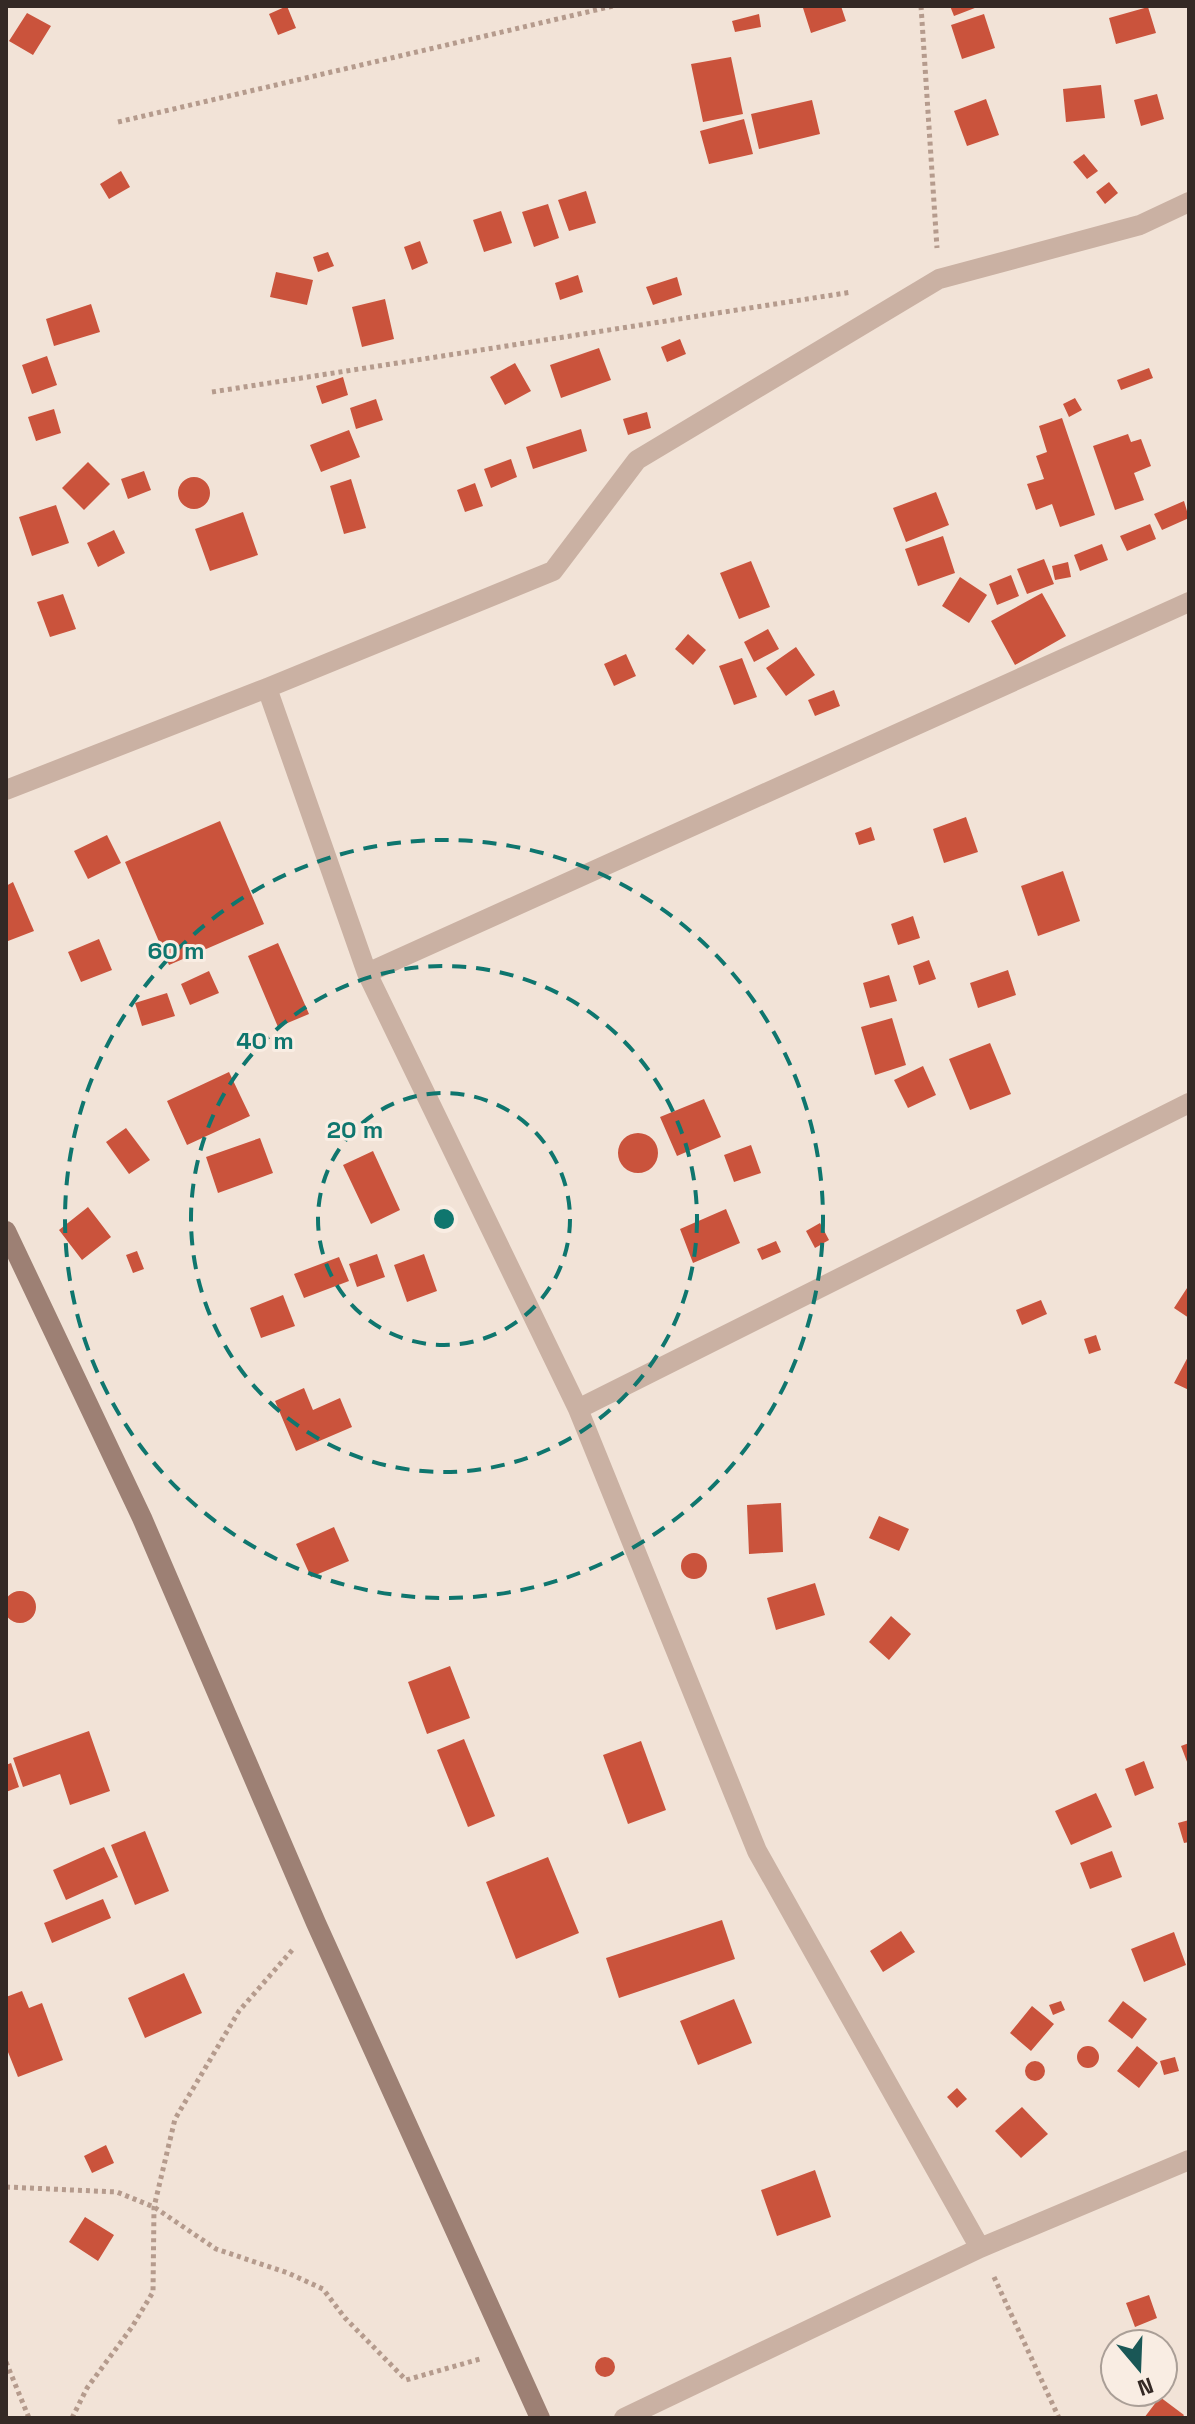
<svg xmlns="http://www.w3.org/2000/svg" width="1195" height="2424" font-family="'Space Grotesk',sans-serif">
<style>
.building{fill:#ca533c}
.lines{fill:none;stroke-linecap:round;stroke-linejoin:round}
.path{stroke:#b59b8d;stroke-width:5;stroke-dasharray:4 4;stroke-linecap:butt}
.street{stroke:#cab1a3;stroke-width:20}
.secondary{stroke:#9d8074;stroke-width:20}
.ring{fill:none;stroke:#0f766e;stroke-width:4;stroke-dasharray:14 10}
.centre{fill:#0f766e;stroke:#f9ede3;stroke-width:4}
.ring-label{font-size:24px;text-anchor:middle;font-weight:bold;fill:#0f766e;stroke:#f9ede3;stroke-width:6;stroke-linejoin:round;paint-order:stroke}
</style>
<rect width="100%" height="100%" fill="#f2e3d7"/>
<path class="building" d="M287,6l9,22 -18,7 -9,-21z
M809,6h32l5,15 -35,12 -8,-25z
M950,6h30l-26,10z
M1148,7l8,26 -40,11 -7,-26z
M27,13l24,13 -18,29 -24,-14z
M759,14l2,13 -26,5 -3,-11z
M984,14l11,34 -33,11 -11,-34z
M731,57l12,57 -40,8 -12,-58z
M1101,85l4,33 -39,4 -3,-33z
M1157,94l7,25 -23,7 -7,-26z
M986,99l13,36 -32,11 -13,-35z
M812,100l8,34 -61,15 -8,-35z
M744,119l9,35 -44,10 -9,-33z
M1084,154l14,17 -11,8 -14,-17z
M121,171l9,16 -21,12 -9,-15z
M1109,182l9,11 -13,11 -9,-12z
M586,191l10,32 -27,8 -11,-31z
M548,204l11,34 -25,9 -12,-35z
M501,211l11,32 -28,9 -11,-32z
M420,241l8,22 -16,7 -8,-23z
M328,252l6,14 -16,6 -5,-15z
M276,272l37,8 -6,25 -37,-8z
M578,275l5,17 -23,8 -5,-17z
M677,277l5,18 -29,10 -7,-18z
M385,299l9,40 -32,8 -10,-40z
M91,304l9,28 -46,14 -8,-27z
M680,339l6,15 -19,8 -6,-15z
M599,348l12,32 -50,18 -11,-33z
M47,356l10,29 -25,9 -10,-29z
M515,363l16,28 -26,14 -15,-28z
M1149,368l4,10 -32,12 -4,-10z
M343,377l5,18 -26,9 -6,-18z
M1075,398l7,12 -13,7 -6,-13z
M376,399l7,21 -27,9 -6,-21z
M54,409l7,24 -25,8 -8,-24z
M647,412l4,16 -23,7 -5,-16z
M1062,418l33,97 -35,12 -8,-23 -16,6 -9,-26 17,-5 -8,-23 11,-4 -8,-26z
M581,429l6,22 -54,18 -7,-22z
M349,430l11,27 -39,15 -11,-27z
M1128,434l3,8 10,-3 10,27 -17,7 10,27 -29,10 -22,-64z
M511,459l6,18 -26,11 -7,-19z
M88,462l22,22 -26,26 -22,-22z
M144,471l7,19 -23,9 -7,-20z
M178 493a16 16 0 1 1 32 0a16 16 0 1 1-32 0Z
M351,479l15,49 -22,6 -14,-48z
M475,483l8,23 -18,6 -8,-22z
M936,492l13,33 -43,17 -13,-34z
M1184,501l5,17 -27,12 -8,-16z
M56,505l13,38 -37,13 -13,-39z
M243,512l15,43 -48,16 -15,-42z
M1150,524l6,15 -29,12 -7,-15z
M114,530l11,23 -27,14 -11,-24z
M943,536l12,37 -37,13 -13,-37z
M1102,544l6,16 -28,11 -6,-16z
M1044,559l10,25 -27,10 -10,-25z
M751,561l19,46 -31,12 -19,-46z
M1068,562l3,15 -16,3 -3,-14z
M1011,575l8,21 -22,9 -8,-21z
M960,577l27,18 -18,28 -27,-17z
M1042,593l24,43 -51,29 -24,-44z
M63,594l13,35 -26,8 -13,-35z
M768,629l11,20 -25,13 -10,-20z
M688,634l18,16 -13,15 -18,-16z
M796,647l19,28 -29,21 -20,-28z
M626,654l10,22 -22,10 -10,-22z
M742,658l15,39 -23,8 -15,-39z
M834,690l6,16 -25,10 -7,-16z
M966,817l12,35 -34,11 -11,-34z
M220,821l44,103 -95,41 -44,-103z
M871,827l4,13 -16,5 -4,-12z
M107,835l14,28 -33,16 -14,-28z
M1063,871l17,50 -42,15 -17,-50z
M13,882l21,49 -26,10 -2,-55z
M913,916l7,22 -22,7 -7,-21z
M99,939l13,31 -31,12 -13,-30z
M278,943l31,71 -31,13 -30,-71z
M929,960l7,19 -17,6 -6,-19z
M1008,970l8,25 -38,13 -8,-25z
M209,971l10,22 -29,12 -9,-21z
M889,975l8,26 -27,7 -7,-25z
M167,993l8,23 -33,10 -7,-23z
M892,1018l14,47 -31,10 -14,-48z
M990,1043l21,51 -41,16 -21,-51z
M923,1066l13,29 -28,13 -14,-28z
M229,1072l21,44 -63,29 -20,-44z
M704,1099l17,38 -44,19 -17,-39z
M126,1128l24,32 -21,14 -23,-32z
M618 1153a20 20 0 1 1 40 0a20 20 0 1 1-40 0Z
M260,1138l13,35 -55,20 -12,-36z
M751,1145l10,28 -27,9 -10,-27z
M373,1151l27,59 -29,14 -28,-59z
M88,1207l23,30 -29,23 -23,-30z
M726,1209l14,34 -47,20 -13,-34z
M820,1223l9,17 -14,8 -9,-17z
M776,1241l5,11 -19,8 -5,-11z
M137,1251l7,18 -11,4 -7,-18z
M377,1254l8,23 -28,10 -8,-23z
M424,1254l13,37 -30,11 -13,-37z
M339,1257l10,24 -45,17 -10,-24z
M1189,1285v33l-15,-10z
M283,1295l12,31 -34,12 -11,-30z
M1041,1300l6,14 -25,11 -6,-15z
M1096,1335l5,15 -12,4 -5,-15z
M1189,1355v35l-15,-7z
M304,1388l9,22 27,-12 12,29 -56,24 -21,-50z
M781,1503l2,49 -34,2 -2,-49z
M879,1516l30,13 -10,22 -30,-13z
M334,1527l15,34 -38,16 -15,-33z
M681 1566a13 13 0 1 1 26 0a13 13 0 1 1-26 0Z
M815,1583l10,32 -49,15 -9,-32z
M4 1607a16 16 0 1 1 32 0a16 16 0 1 1-32 0Z
M891,1616l20,18 -22,26 -20,-18z
M450,1666l20,52 -43,16 -19,-52z
M89,1731l21,60 -40,14 -10,-31 -37,13 -10,-29z
M464,1739l31,77 -27,11 -31,-77z
M641,1741l25,69 -38,14 -25,-69z
M1189,1743v24l-8,-21z
M1144,1761l10,27 -19,8 -10,-27z
M11,1763l8,24 -13,5v-27z
M1096,1793l16,34 -41,18 -16,-34z
M1189,1820v22l-5,1 -6,-20z
M145,1831l24,60 -34,14 -24,-60z
M104,1847l14,30 -52,23 -13,-30z
M1112,1851l10,26 -32,12 -10,-26z
M548,1857l31,76 -63,26 -30,-77z
M103,1899l8,19 -59,25 -8,-20z
M722,1920l13,39 -116,39 -13,-40z
M901,1931l14,21 -32,20 -13,-21z
M1174,1932l12,33 -42,17 -13,-33z
M184,1973l18,40 -57,25 -17,-40z
M22,1991l7,17 13,-5 21,57 -45,17 -12,-30v-50z
M734,1999l18,44 -54,22 -18,-44z
M1061,2001l4,9 -12,5 -4,-10z
M1123,2001l24,18 -15,20 -24,-18z
M1032,2006l22,18 -23,27 -21,-18z
M1077 2057a11 11 0 1 1 22 0a11 11 0 1 1-22 0Z
M1137,2046l21,17 -19,25 -22,-17z
M1175,2057l4,14 -15,4 -4,-14z
M1025 2071a10 10 0 1 1 20 0a10 10 0 1 1-20 0Z
M957,2088l10,11 -10,9 -10,-11z
M1022,2107l26,27 -27,24 -26,-27z
M106,2145l8,18 -22,10 -8,-17z
M815,2170l16,47 -54,19 -16,-46z
M85,2217l29,18 -16,26 -29,-19z
M1149,2295l8,23 -22,9 -9,-24z
M595 2367a10 10 0 1 1 20 0a10 10 0 1 1-20 0Z
M1160,2397l24,18 -2,3h-38z"/>
<g class="lines">
<path class="path" d="M921,6l16,242
M118,122l495,-116
M212,392l640,-100
M6,2187l111,5 37,15 62,42 72,24 35,16 22,29 61,62 74,-21
M994,2277l65,141
M6,2362l23,56
M72,2418l15,-30 45,-61 21,-35 1,-85 21,-88 64,-108 55,-63"/>
<path class="street" d="M267,688l100,285 211,436 179,442 223,397
M6,790l261,-102 286,-117 84,-111 302,-181 201,-54 49,-23
M367,973l822,-371
M578,1409l611,-306
M624,2418l356,-170 209,-88"/>
<path class="secondary" d="M6,1231l136,287 174,405 224,495"/>
</g>
<g class="ring">
<circle cx="444" cy="1219" r="126"/>
<circle cx="444" cy="1219" r="253"/>
<circle cx="444" cy="1219" r="379"/>
</g>
<circle cx="444" cy="1219" r="12" class="centre"/>
<g class="ring-label">
<text x="176" y="959">60 m</text>
<text x="265" y="1049">40 m</text>
<text x="355" y="1138">20 m</text>
</g>
<rect width="1195" height="2424" fill="none" stroke="#342925" stroke-width="16"/>
<g transform="translate(1139 2368) rotate(161)"><circle r="38" fill="#f9ede3" stroke="#aa9f97" stroke-width="2"/>
<path d="M0-6L14 30L0 20L-14 30Z" fill="#1a5756"/>
<text y="-12" font-size="22" font-weight="bold" text-anchor="middle" fill="#342925">N</text>
</g>
</svg>
